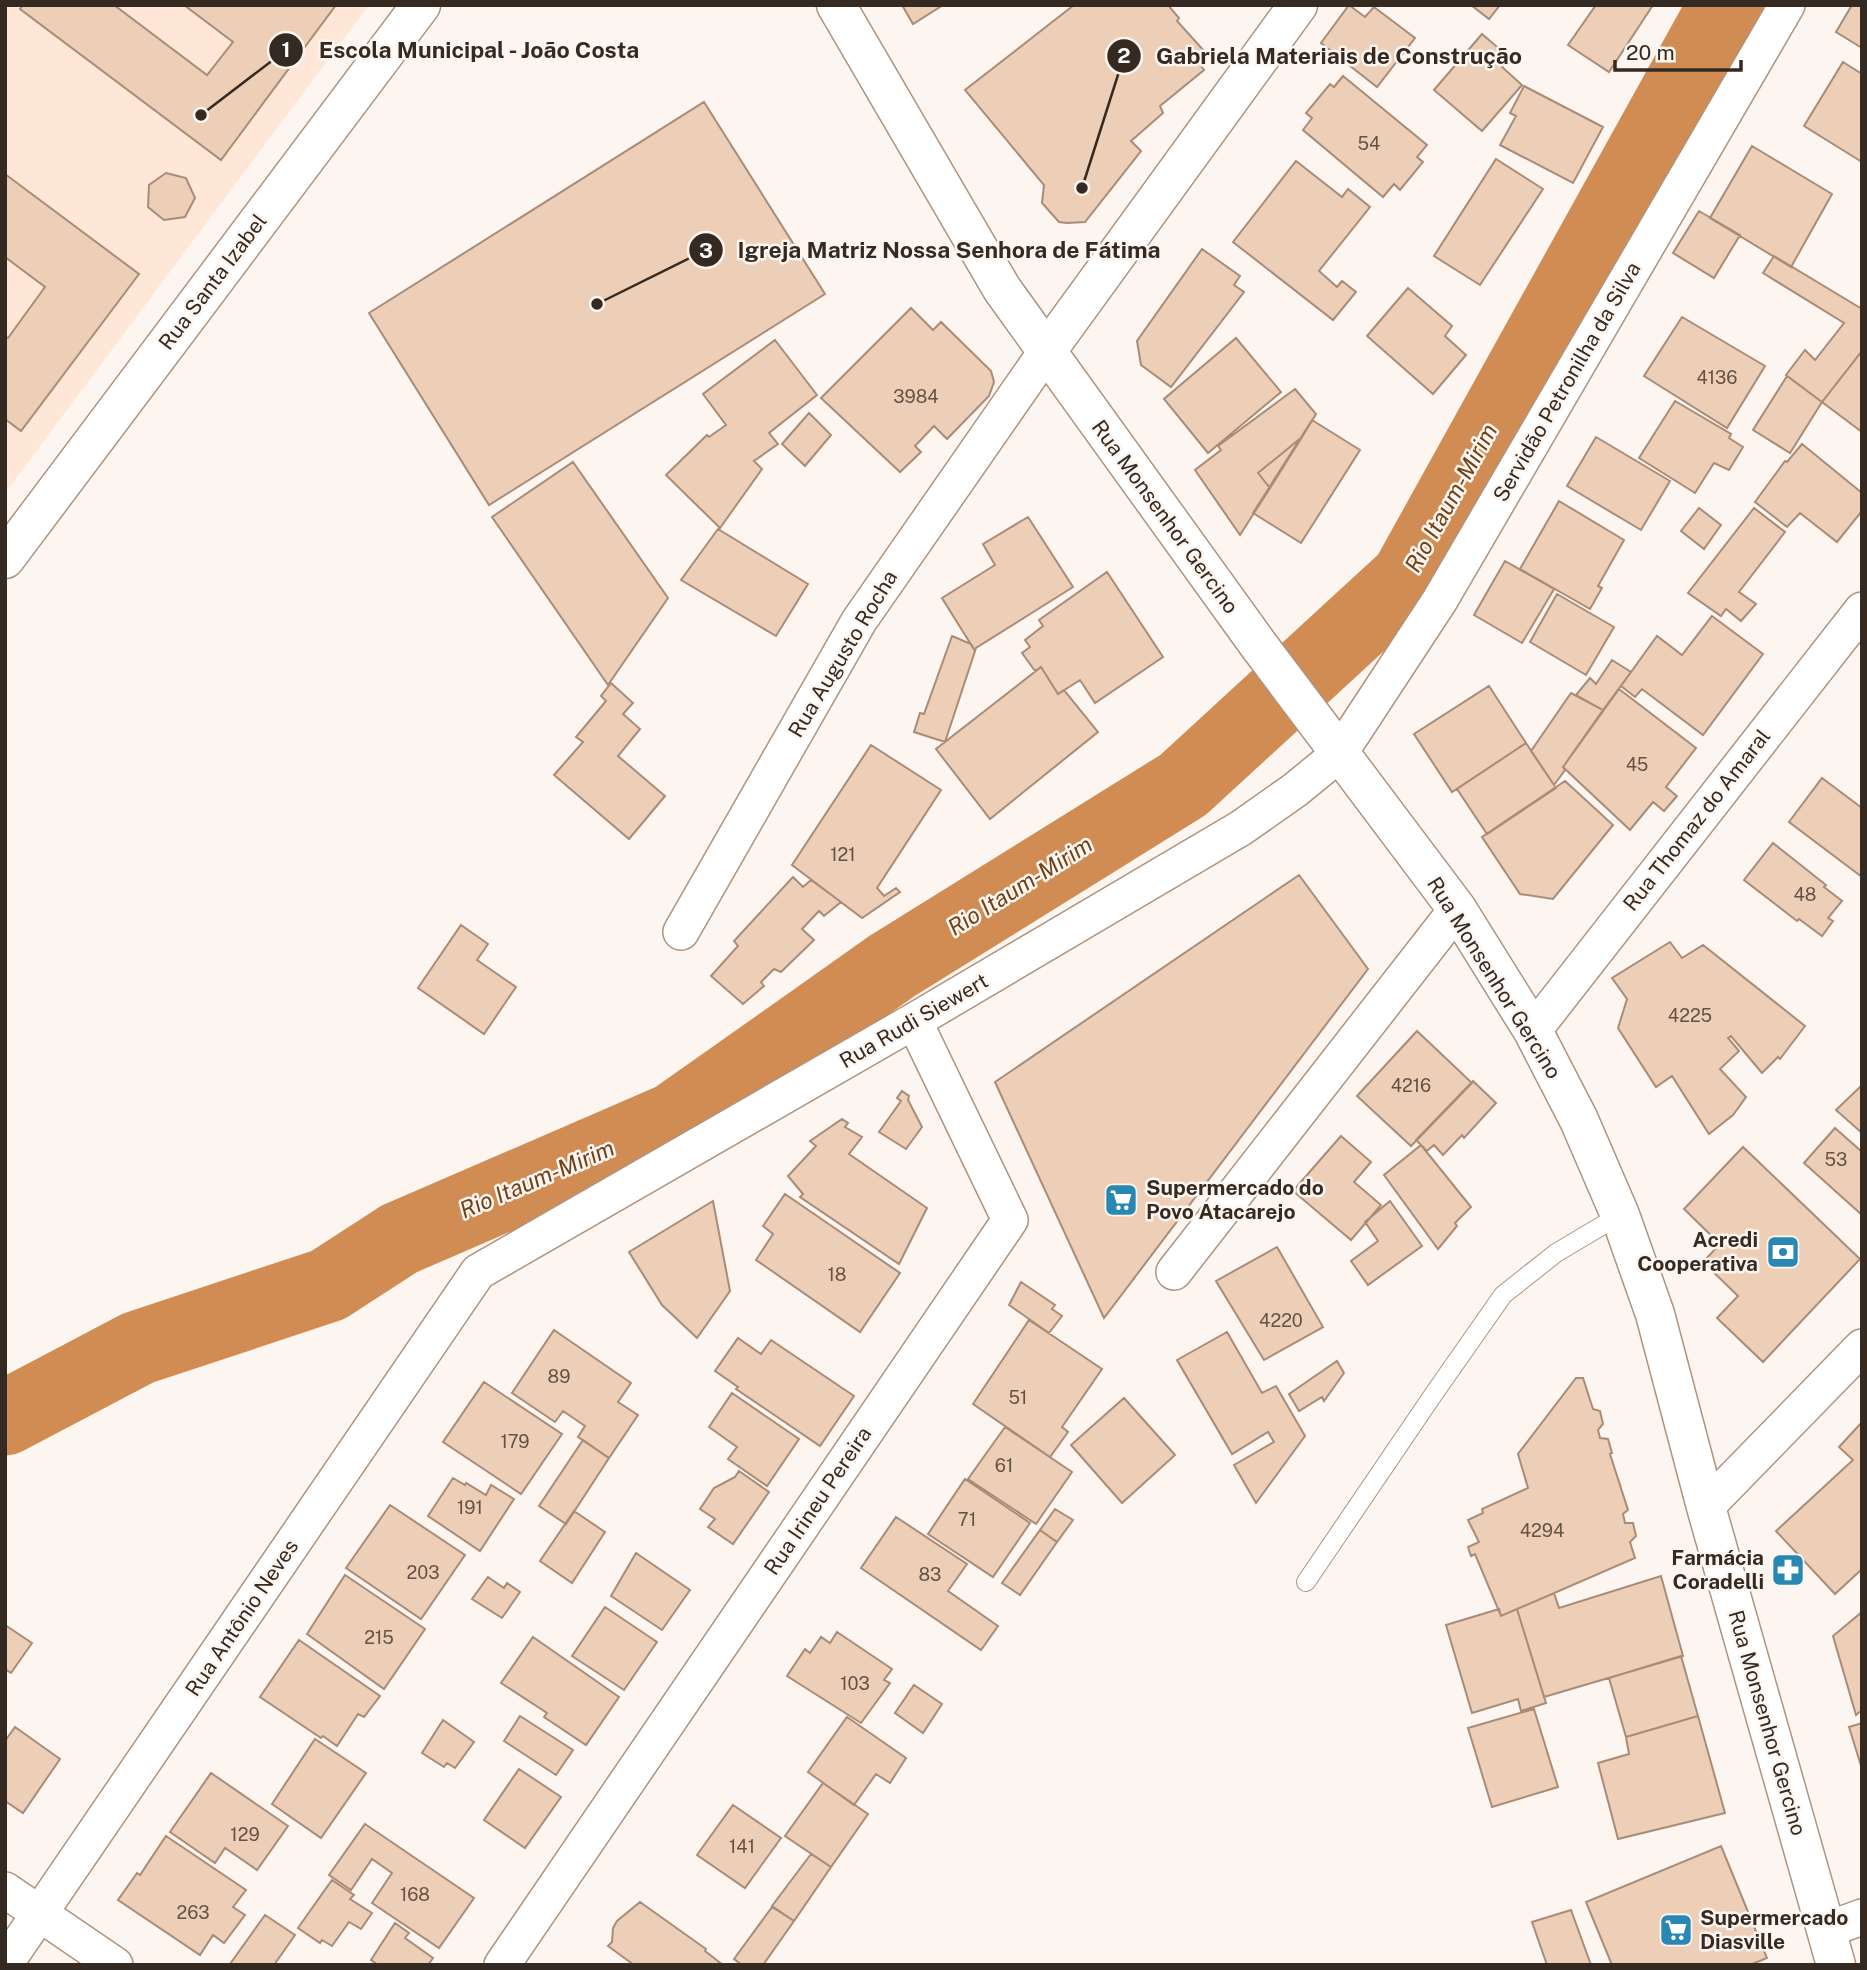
<svg xmlns="http://www.w3.org/2000/svg" width="1867" height="1970" font-family="'Public Sans',sans-serif">
<style>
.built{fill:#fee7d6}
.lines{fill:none;stroke-linecap:round;stroke-linejoin:round}
.river{stroke:#d18c53;stroke-width:75}
.building{fill:#edceb7;stroke:#a98c77;stroke-width:2}
.service-casing{stroke:#b0937d;stroke-width:20}
.minor-casing{stroke:#b0937d;stroke-width:38}
.tertiary-casing{stroke:#b0937d;stroke-width:41}
.primary-casing{stroke:#b0937d;stroke-width:41}
.service{stroke:#fff;stroke-width:18}
.minor{stroke:#fff;stroke-width:35}
.tertiary{stroke:#fff;stroke-width:38}
.primary{stroke:#fff;stroke-width:38}
.labels{text-anchor:middle;stroke-width:5;stroke-linejoin:round;paint-order:stroke}
.number-label{font-size:18px;fill:#635346}
.street-label{font-size:21px;fill:#352a21;stroke:#fcf5f0}
.poi-label{font-size:21px;font-weight:bold;fill:#352a21;stroke:#fcf5f0;text-anchor:start}
.water-label{font-size:23px;font-style:italic;fill:#704117;stroke:#fcf5f0}
.leader{fill:none;stroke:#352a21;stroke-width:2.5}
.callout-dot{fill:#352a21;stroke:#fcf5f0;stroke-width:2.5}
.mark-label{font-size:21px;text-anchor:middle;font-weight:bold;fill:#fff}
.callout-label{font-size:23px;text-anchor:middle;font-weight:bold;fill:#352a21;stroke:#fcf5f0;stroke-width:5;stroke-linejoin:round;paint-order:stroke}
</style>
<rect width="100%" height="100%" fill="#fcf5f0"/>
<path class="built" d="M5,5h364l-364,488z"/>
<g class="lines">
<path class="river" d="M5,1418l133,-70 190,-63 71,-46 275,-119 218,-154 291,-181 225,-207 318,-573"/>
</g>
<path class="building" d="M23,5h91l93,70 26,-33 -49,-37h152l-115,155 -201,-151z
M902,5h41l-30,19z
M1074,5h94l11,13 -2,3 28,31 -8,8 7,10 -44,36 3,7 -32,28 10,10 -56,71 -18,1 -8,-1 -17,-19 2,-18 -79,-95z
M1349,5l16,12 9,-10 41,31 -38,49 -56,-44z
M1471,5h29l-11,14z
M1596,5h57l-44,67 -41,-27z
M1852,5h10v43l-26,-16z
M1482,34l28,24 -8,9 20,18 -40,46 -48,-41z
M1843,62l19,12v88l-58,-36z
M1343,76l84,69 -10,12 6,5 -23,28 -6,-6 -11,13 -80,-67 9,-12 -6,-5 24,-29 4,3z
M1524,86l79,41 -30,56 -73,-38 16,-29 -6,-3z
M704,102l121,192 -336,211 -120,-192z
M1752,146l80,48 -41,73 -81,-49z
M1496,159l47,30 -63,96 -46,-29z
M1296,161l46,36 6,-8 22,18 -51,64 18,16 5,-6 14,11 -23,28 -100,-78z
M166,173l20,5 9,20 -10,19 -21,3 -16,-13 1,-22z
M5,174l134,100 -118,157 -16,-12v-83l3,2 37,-51 -40,-30z
M1699,211l41,24 -26,43 -41,-25z
M1202,249l38,27 -6,9 10,7 -73,95 -30,-22 -4,-24z
M1774,256l88,53v42l-40,51 -36,-27 19,-25 10,10 29,-37 -81,-50z
M1408,288l44,38 -7,10 21,19 -33,39 -66,-58z
M911,308l22,22 8,-8 50,49 3,11 -5,14 -42,43 -13,-13 -19,20 6,6 -21,20 -79,-74z
M1682,317l83,49 -38,62 -83,-52z
M1236,338l45,54 -73,61 -44,-54z
M775,340l42,55 -48,38 9,11 -24,17 8,8 -42,59 -54,-53 41,-40 2,2 17,-12 -23,-31z
M1862,351v81l-40,-30z
M1787,376l35,26 -32,51 -37,-23z
M1295,389l21,25 -14,23 -44,36 12,15 -30,47 -45,-65 26,-20 -3,-4z
M1675,401l56,33 -2,4 14,9 -14,23 -15,-7 -19,30 -56,-35z
M809,413l22,22 -26,31 -23,-22z
M1312,420l48,30 -59,93 -48,-30z
M1302,437l-32,51 -12,-15z
M1596,437l74,44 -29,49 -74,-44z
M1802,444l60,49v18l-25,31 -37,-29 -13,14 -32,-25 30,-41 2,1z
M573,462l95,136 -60,87 -116,-168z
M1559,501l65,39 -26,46 4,2 -12,21 -70,-40z
M1699,508l22,17 -17,24 -23,-18z
M1754,508l31,24 -46,60 17,12 -15,17 -15,-12 -5,7 -33,-23z
M1028,517l45,70 -97,61 -1,3 -33,-53 53,-33 -12,-21z
M718,529l90,55 -32,52 -95,-56z
M1505,561l49,28 -32,54 -48,-28z
M1107,572l56,85 -68,46 -15,-23 -22,14 -17,-27 -6,4 -13,-18 8,-6 -5,-7 18,-14 -4,-6z
M1557,594l57,33 -28,48 -56,-33z
M1712,616l51,38 -60,81 -61,-46 -7,8 -14,-11 36,-50 25,19z
M952,636l19,8 4,7 -30,91 -31,-10 6,-19 4,1z
M1612,660l19,12 -28,38 -27,-15 14,-17 6,6z
M1041,667l17,27 6,-4 34,42 -108,87 -54,-70z
M611,683l22,20 -10,11 17,15 -22,27 47,40 -36,43 -75,-64 29,-33 -7,-5 30,-36 -5,-5z
M1489,686l37,57 -74,49 -38,-58z
M1619,689l77,59 -30,39 11,9 -13,15 -11,-9 -23,28 -67,-63z
M1571,693l32,17 -40,57 2,3 -11,15 -23,-34z
M1526,743l30,45 -69,46 -30,-45z
M871,745l70,45 -64,98 7,8 12,-8 4,4 -38,26 -70,-53z
M1822,778l40,30v69l-73,-55z
M1565,781l48,44 -60,74 -33,-5 -38,-57z
M1773,843l53,42 -2,2 18,14 -14,17 5,3 -11,15 -23,-17 -2,2 -53,-41z
M1299,875l69,94 -264,349 -109,-236z
M793,877l10,10 8,-7 30,22 -17,14 -5,-5 -17,18 12,11 -33,32 -7,-3 -13,13 3,4 -21,18 -32,-28 27,-30 -4,-5z
M461,925l27,19 -11,16 39,27 -32,47 -66,-46z
M1670,942l12,16 21,-13 102,81 -25,33 -2,-2 -16,16 -31,-37 -3,2 11,13 -19,18 26,28 -13,18 -24,19 -37,-58 -16,11 -38,-59 9,-29 -15,-21z
M1417,1031l55,52 -61,63 -54,-50z
M1473,1081l23,22 -32,35 -2,-3 -19,20 -9,-10 -7,6 -11,-11z
M1862,1085v48l-26,-23z
M902,1091l7,5 -1,4 14,27 -16,22 -27,-17 22,-31 -4,-3z
M842,1119l6,4 -3,4 17,10 -13,17 78,54 -28,56 -99,-67 3,-3 -15,-18 28,-30 -6,-5z
M1835,1128l27,24v63l-58,-52z
M1341,1136l30,26 -17,20 27,23 -30,35 -58,-49z
M1421,1145l50,62 -16,16 2,3 -19,23 -54,-74z
M1743,1147l117,112 -97,103 -46,-44 21,-22 -35,-34 17,-18 -36,-35z
M785,1194l115,79 -40,59 -104,-72 17,-26 -10,-8z
M713,1201l17,90 -33,47 -35,-33 -33,-53z
M1390,1201l32,45 -54,39 -17,-24 27,-20 -13,-19z
M1277,1247l46,80 -59,33 -48,-79z
M1021,1282l34,23 -3,4 10,7 -13,17 -40,-28z
M1029,1320l73,49 -40,58 6,5 -18,25 -77,-53z
M554,1330l77,53 -13,19 20,13 -29,43 -31,-21 7,-11 -22,-15 -8,11 -43,-29z
M1227,1332l35,61 14,-7 29,50 -49,67 -22,-38 40,-23 -6,-10 -36,22 -55,-94z
M738,1338l23,16 10,-14 83,56 -34,50 -84,-57 2,-2 -23,-16z
M1337,1361l7,12 -20,28 -2,-4 -23,14 -10,-17z
M1576,1378h7l10,31 7,2 3,13 -5,6 2,8 8,1 4,14 -2,1 18,56 -5,4 2,9h8l3,13 -6,6 5,16 -134,58 -26,-62 -4,2 -3,-9 11,-5 -11,-22 15,-7 -1,-4 46,-21 -10,-34z
M484,1382l78,52 -41,60 -78,-52z
M732,1393l67,46 -32,47 -39,-27 9,-12 -28,-20z
M1124,1398l51,57 -53,48 -51,-58z
M1862,1422v147l-27,25 -59,-63 77,-71 -14,-13z
M1005,1427l67,45 -36,52 -68,-45z
M583,1440l26,18 -43,66 -27,-18z
M739,1471l30,21 -36,52 -25,-17 7,-8 -15,-10 14,-21 21,-11z
M453,1478l12,7 1,-2 20,12 5,-10 23,14 -34,52 -52,-35z
M965,1479l65,44 -37,54 -65,-43z
M390,1505l75,50 -44,64 -75,-51z
M1055,1509l18,11 -16,22 -17,-12z
M574,1511l31,21 -33,51 -32,-22z
M896,1517l71,47 -19,27 50,35 -17,24 -120,-82z
M1040,1530l17,12 -37,53 -18,-12z
M636,1553l54,37 -28,40 -51,-34z
M345,1575l80,54 -41,60 -77,-55z
M1661,1576l22,80 -139,41 -27,-88 37,-16 5,15z
M488,1577l16,11 3,-5 13,9 -18,26 -30,-19z
M605,1607l52,35 -33,48 -52,-34z
M1499,1609l2,7 16,-7 29,94 -25,8 -3,-12 -46,14 -26,-88z
M1862,1612v98l-6,5 -23,-79z
M5,1625l27,18 -21,30 -6,-4z
M837,1632l55,37 -8,11 6,3 -29,40 -74,-47 18,-27 5,4 11,-16 9,6z
M533,1637l86,60 -33,48 -42,-28 3,-4 -46,-30z
M299,1640l81,56 -16,21 -6,-3 -21,32 -14,-10 -2,2 -61,-41z
M1681,1656l17,60 -72,21 -17,-59z
M914,1685l28,19 -19,29 -28,-20z
M1534,1709l24,78 -66,20 -24,-79z
M520,1716l53,34 -17,25 -52,-34z
M1698,1716l27,97 -107,26 -20,-76 31,-9 -3,-17z
M847,1717l59,41 -16,25 -14,-9 -22,31 -46,-33z
M443,1720l31,22 -19,26 -8,-5 -3,4 -22,-14z
M1862,1723v46l-13,-42z
M15,1727l45,32 -37,54 -18,-12v-60z
M315,1739l51,34 -45,65 -49,-34z
M519,1769l42,28 -36,51 -41,-28z
M211,1773l77,53 -31,44 -32,-22 -10,15 -45,-31z
M823,1783l45,31 -37,53 -46,-31z
M733,1805l48,33 -36,50 -48,-33z
M365,1824l109,74 -35,50 -67,-45 20,-30 -20,-14 -21,31 -22,-15z
M166,1836l80,54 -13,17 12,8 -21,28 -11,-8 -13,20 -82,-55 19,-27 3,2z
M1721,1846l46,112 -17,7h-138l-26,-63z
M811,1854l20,13 -37,54 -22,-15z
M332,1880l22,15 -4,4 22,14 -11,16 -12,-7 -17,24 -10,-6 -2,3 -22,-15z
M640,1902l66,47 -1,2 18,14h-89l-26,-19 4,-4 1,-14 4,-7z
M772,1907l22,14 -31,44h-21l-8,-6z
M1571,1910l20,55h-44l-15,-43z
M265,1915l30,20 -21,30 -44,-1z
M395,1923l14,10 -4,5 28,20 -5,7h-50l-7,-5z"/>
<g class="lines">
<defs>
<path id="service" d="M1306,1582l127,-187 70,-100 53,-42 64,-38"/>
<path id="minor" d="M681,932l178,-311 187,-269
M1533,1031l329,-421
M1174,1272l283,-363
M1706,1507l156,-160
M5,1890l110,75
M1826,1930l36,-13
M5,1964l473,-692 436,-251 327,-193 54,-38 44,-36 101,-154 347,-595
M502,1965l508,-745 -96,-199"/>
<path id="tertiary" d="M1046,352l252,-347
M5,559l416,-554"/>
<path id="primary" d="M836,5l166,284 255,354 200,266 76,122 46,89 41,95 35,99 51,193 130,458"/>
</defs>
<use href="#service" class="service-casing"/>
<use href="#minor" class="minor-casing"/>
<use href="#tertiary" class="tertiary-casing"/>
<use href="#primary" class="primary-casing"/>
<use href="#service" class="service"/>
<use href="#minor" class="minor"/>
<use href="#tertiary" class="tertiary"/>
<use href="#primary" class="primary"/>
</g>
<defs>
<symbol id="supermarket-square" viewBox="-11 -11 22 22"><rect x="-9" y="-9" width="18" height="18" rx="4" fill="#2987b3" stroke="#fcf5f0"/><path d="M-6-5.5h2.5l.6 2H6L4.5 2H-2.5L-4.4-4H-6ZM-1.5 3.2a1.3 1.3 0 1 0 .1 0ZM3 3.2a1.3 1.3 0 1 0 .1 0Z" fill="#fff"/></symbol>
<symbol id="bank-square" viewBox="-11 -11 22 22"><rect x="-9" y="-9" width="18" height="18" rx="4" fill="#2987b3" stroke="#fcf5f0"/><path d="M-6-4H6V4H-6ZM0-2.3a2.3 2.3 0 1 0 0 4.6a2.3 2.3 0 1 0 0-4.6Z" fill="#fff"/></symbol>
<symbol id="pharmacy-square" viewBox="-11 -11 22 22"><rect x="-9" y="-9" width="18" height="18" rx="4" fill="#2987b3" stroke="#fcf5f0"/><path d="M-2-6h4v4h4v4h-4v4h-4v-4h-4v-4h4Z" fill="#fff"/></symbol>
</defs>
<g fill-rule="evenodd">
<use href="#supermarket-square" x="1102" y="1181" width="38" height="38"/>
<use href="#bank-square" x="1764" y="1233" width="38" height="38"/>
<use href="#pharmacy-square" x="1769" y="1551" width="38" height="38"/>
<use href="#supermarket-square" x="1657" y="1911" width="38" height="38"/>
</g>
<g class="labels">
<g class="number-label">
<text x="1369" y="150">54</text>
<text x="1717" y="384">4136</text>
<text x="916" y="403">3984</text>
<text x="1637" y="771">45</text>
<text x="843" y="861">121</text>
<text x="1805" y="901">48</text>
<text x="1690" y="1022">4225</text>
<text x="1411" y="1092">4216</text>
<text x="1836" y="1166">53</text>
<text x="837" y="1281">18</text>
<text x="1281" y="1327">4220</text>
<text x="559" y="1383">89</text>
<text x="1018" y="1404">51</text>
<text x="515" y="1448">179</text>
<text x="1004" y="1472">61</text>
<text x="470" y="1514">191</text>
<text x="967" y="1526">71</text>
<text x="1542" y="1537">4294</text>
<text x="423" y="1579">203</text>
<text x="930" y="1581">83</text>
<text x="379" y="1644">215</text>
<text x="855" y="1690">103</text>
<text x="245" y="1841">129</text>
<text x="742" y="1853">141</text>
<text x="415" y="1901">168</text>
<text x="193" y="1919">263</text>
</g>
<g class="street-label">
<text transform="translate(213 282) rotate(-53)" y="7">Rua Santa Izabel</text>
<text transform="translate(1567 382) rotate(-60)" y="7">Servidão Petronilha da Silva</text>
<text transform="translate(1165 517) rotate(54)" y="7">Rua Monsenhor Gercino</text>
<text transform="translate(843 654) rotate(-59)" y="7">Rua Augusto Rocha</text>
<text transform="translate(1697 820) rotate(-52)" y="7">Rua Thomaz do Amaral</text>
<text transform="translate(1494 978) rotate(58)" y="7">Rua Monsenhor Gercino</text>
<text transform="translate(914 1021) rotate(-30)" y="7">Rua Rudi Siewert</text>
<text transform="translate(818 1501) rotate(-56)" y="7">Rua Irineu Pereira</text>
<text transform="translate(242 1618) rotate(-56)" y="7">Rua Antônio Neves</text>
<text transform="translate(1767 1723) rotate(74)" y="7">Rua Monsenhor Gercino</text>
</g>
<g class="poi-label">
<text x="1146" y="1195">Supermercado do<tspan x="1146" dy="24">Povo Atacarejo</tspan></text>
<text x="1758" y="1247" text-anchor="end">Acredi<tspan x="1758" dy="24">Cooperativa</tspan></text>
<text x="1764" y="1565" text-anchor="end">Farmácia<tspan x="1764" dy="24">Coradelli</tspan></text>
<text x="1700" y="1925">Supermercado<tspan x="1700" dy="24">Diasville</tspan></text>
</g>
<g class="water-label">
<text transform="translate(1451 498) rotate(-61)" y="8">Rio Itaum-Mirim</text>
<text transform="translate(1020 886) rotate(-32)" y="8">Rio Itaum-Mirim</text>
<text transform="translate(537 1179) rotate(-23)" y="8">Rio Itaum-Mirim</text>
</g>
</g>
<path class="leader" d="M201 115L286 50M1082 188L1124 56M597 304L706 250"/>
<g class="callout-dot">
<circle cx="201" cy="115" r="7"/>
<circle cx="1082" cy="188" r="7"/>
<circle cx="597" cy="304" r="7"/>
<circle cx="286" cy="50" r="18"/>
<circle cx="1124" cy="56" r="18"/>
<circle cx="706" cy="250" r="18"/>
</g>
<g class="mark-label">
<text x="286" y="57">1</text>
<text x="1124" y="63">2</text>
<text x="706" y="258">3</text>
</g>
<g class="callout-label">
<text x="479" y="58">Escola Municipal - João Costa</text>
<text x="1339" y="64">Gabriela Materiais de Construção</text>
<text x="949" y="258">Igreja Matriz Nossa Senhora de Fátima</text>
</g>
<rect width="1867" height="1970" fill="none" stroke="#352a21" stroke-width="14"/>
<path d="M1615 60v10h126v-10" fill="none" stroke="#352a21" stroke-width="3.5"/>
<text x="1626" y="60" font-size="21" fill="#352a21" stroke="#fcf5f0" stroke-width="5" paint-order="stroke">20 m</text>
</svg>
